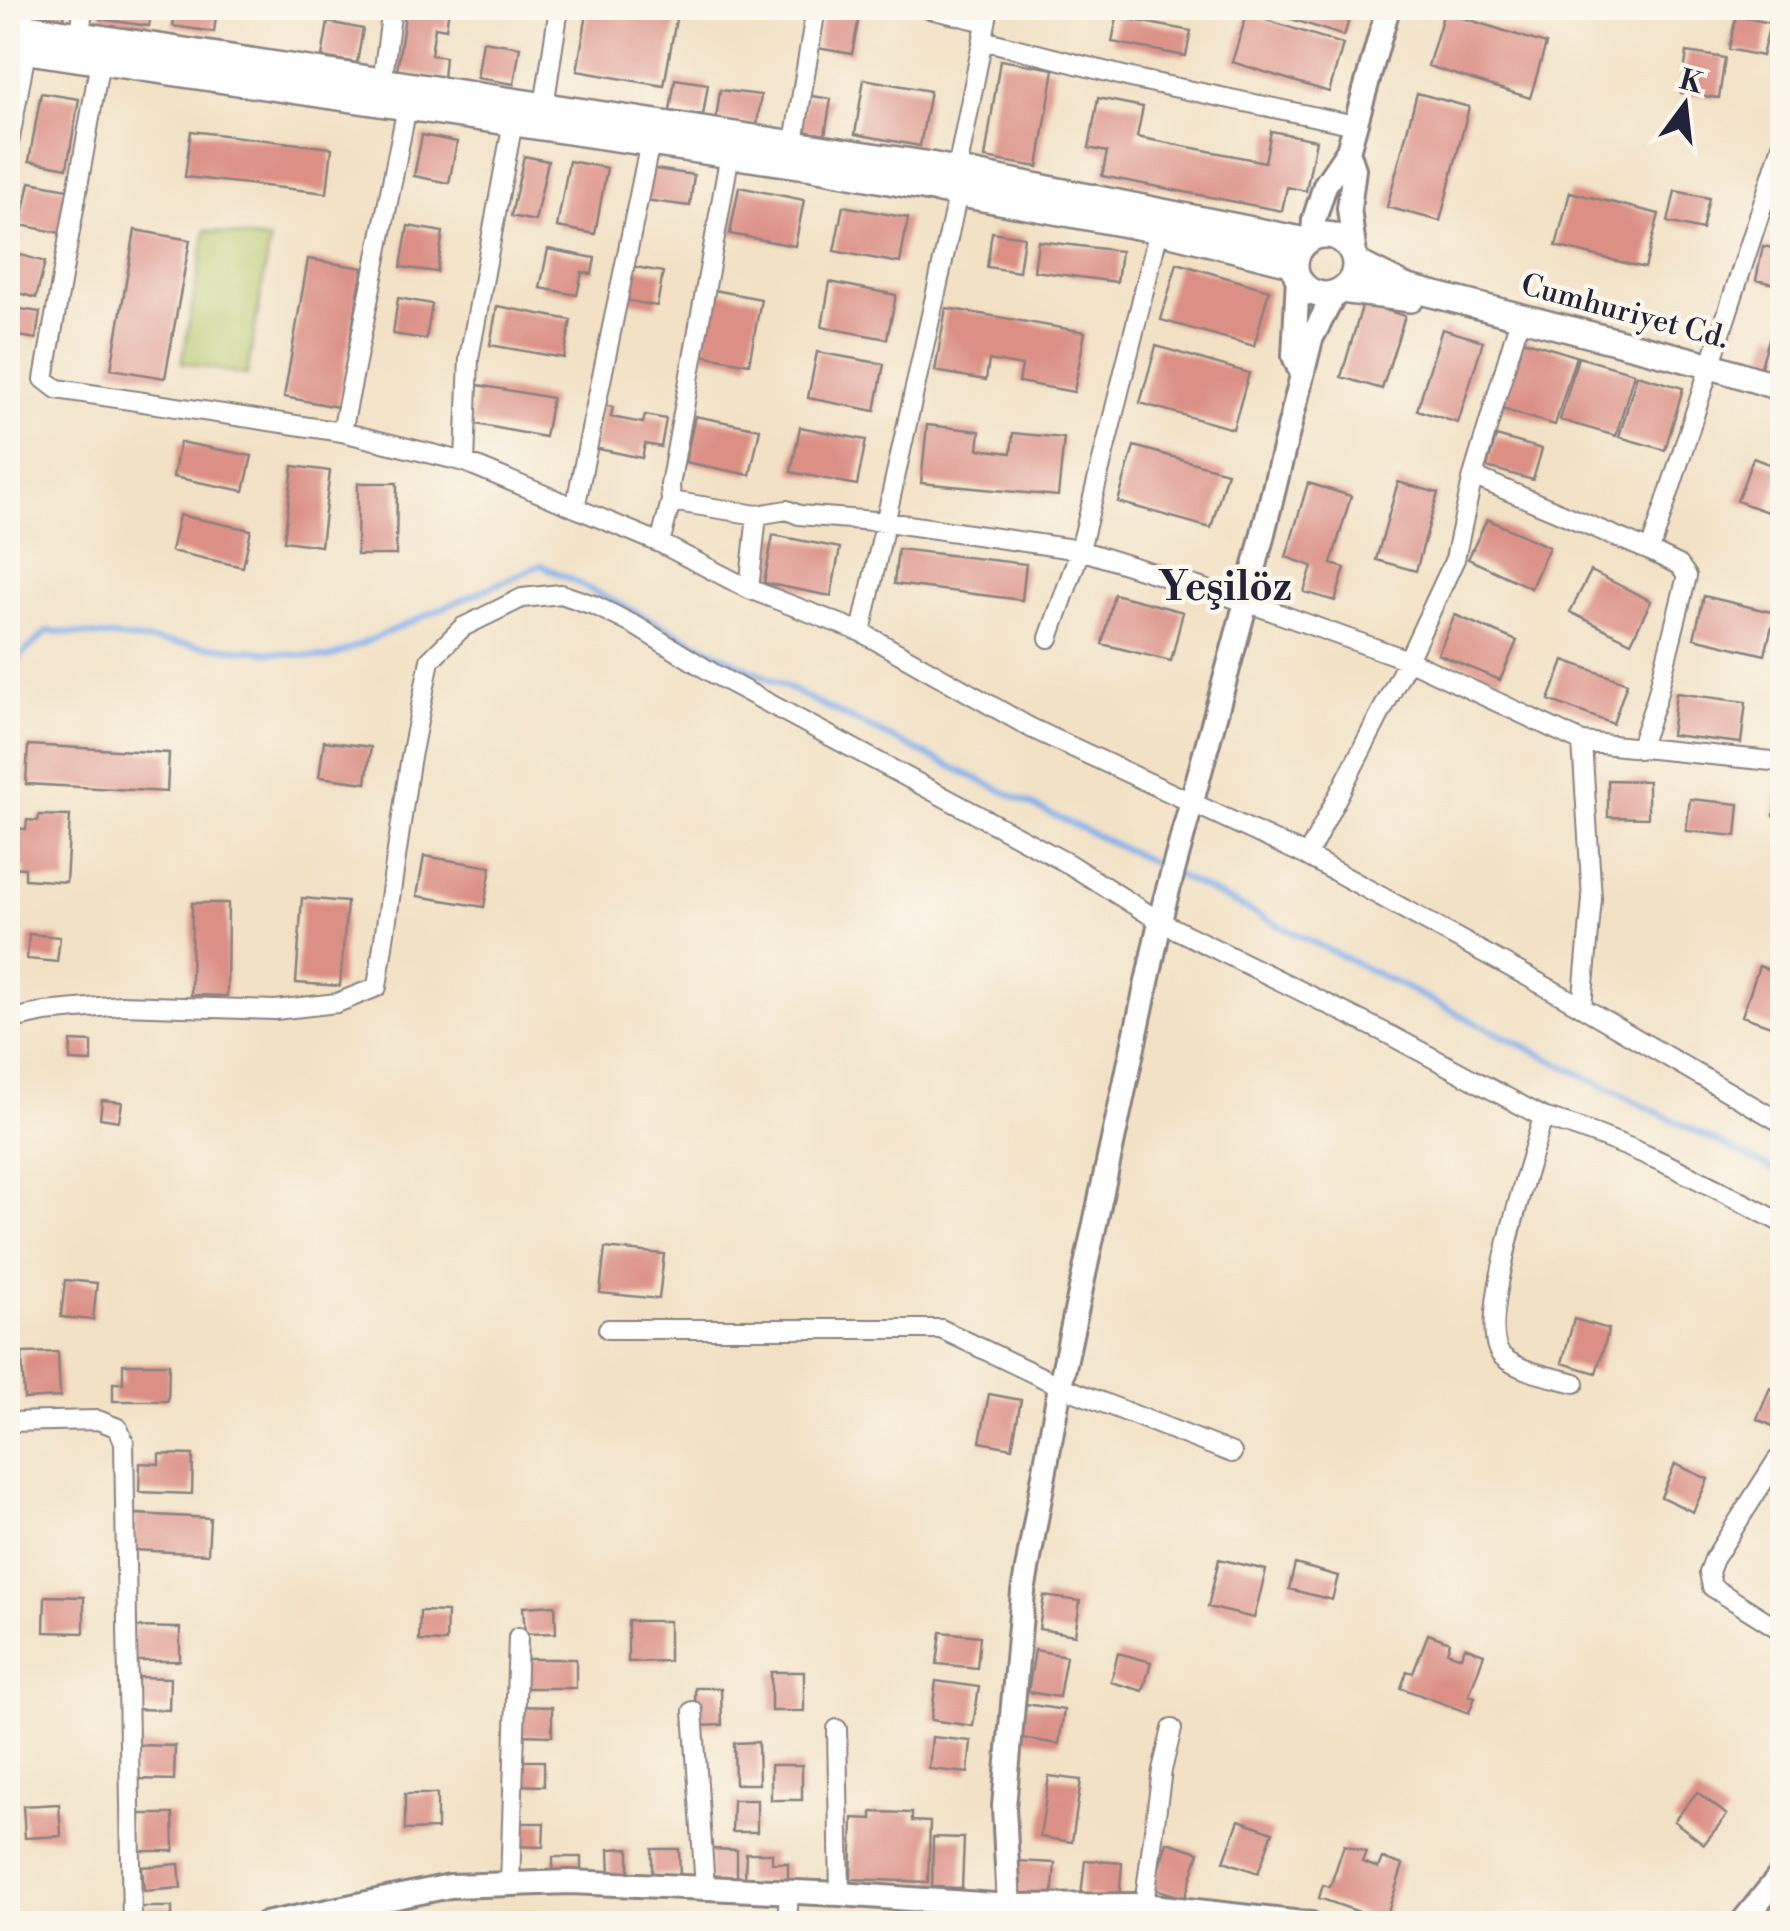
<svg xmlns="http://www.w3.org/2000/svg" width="1790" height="1931" font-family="'Libre Bodoni',serif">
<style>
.green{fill:#b6c76a;stroke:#6c7452;stroke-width:2.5}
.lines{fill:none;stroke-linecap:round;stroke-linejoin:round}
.stream{stroke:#7faee9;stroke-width:6}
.building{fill:#db8f85}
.minor-casing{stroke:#8a8280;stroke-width:22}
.tertiary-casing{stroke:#8a8280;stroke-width:28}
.secondary-casing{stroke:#8a8280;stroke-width:30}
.minor{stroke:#fff;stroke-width:18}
.tertiary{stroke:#fff;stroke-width:22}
.secondary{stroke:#fff;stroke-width:25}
.labels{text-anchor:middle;stroke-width:9;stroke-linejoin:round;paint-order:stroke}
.street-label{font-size:30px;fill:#22223b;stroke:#fbf7ec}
.district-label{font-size:40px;font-weight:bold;fill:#22223b;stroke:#fbf7ec}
</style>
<rect width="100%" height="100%" fill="#fbf7ec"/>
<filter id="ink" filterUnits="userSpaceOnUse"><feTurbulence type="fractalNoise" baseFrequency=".01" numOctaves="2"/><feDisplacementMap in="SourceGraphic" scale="20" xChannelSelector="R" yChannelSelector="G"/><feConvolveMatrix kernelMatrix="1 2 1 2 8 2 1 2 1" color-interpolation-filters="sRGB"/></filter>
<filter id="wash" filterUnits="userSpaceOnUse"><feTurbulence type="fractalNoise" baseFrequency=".0048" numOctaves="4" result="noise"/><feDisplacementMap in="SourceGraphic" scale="40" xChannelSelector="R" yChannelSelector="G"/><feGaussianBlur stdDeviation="2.25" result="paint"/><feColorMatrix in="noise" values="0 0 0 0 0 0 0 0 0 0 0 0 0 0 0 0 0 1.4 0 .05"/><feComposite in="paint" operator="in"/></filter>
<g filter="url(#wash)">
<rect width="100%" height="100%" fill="#f2e1c5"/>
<path class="green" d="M206,230l64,11 -23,134 -65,-12z"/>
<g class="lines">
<path class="stream" d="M8,667l40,-36 281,27 212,-93 279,139 346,165
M1177,875l605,299"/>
</g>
<g id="blocks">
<path class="building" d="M8,8h58l-3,15 -55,-10z
M102,8h50l-3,18 -49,-7z
M176,8h41l-3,24 -41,-6z
M406,8h43l-3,21 -11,-2 -4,28 14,2 -2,21 -46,-7z
M588,8h90l-14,78 -87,-15z
M689,8h41l-3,10z
M825,8l35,4 -8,42 -35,-6z
M1275,8h41l16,5 1,-5h20l-9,28 -71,-23z
M1444,12l102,32 -16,54 -102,-32z
M1247,14l96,30 -14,48 -97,-30z
M1736,16l34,7 -8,33 -33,-7z
M1117,17l74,14 -5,25 -74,-14z
M328,22l35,7 -6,34 -35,-6z
M483,41l37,6 -6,37 -37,-6z
M1687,52l38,6 -6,40 -38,-5z
M1000,60l54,9 -16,98 -53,-9z
M675,79l33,5 -5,32 -33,-5z
M864,79l66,12 -10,55 -65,-12z
M720,90l41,5 -4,30 -41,-5z
M41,93l38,6 -12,69 -38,-7z
M1417,93l52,14 -29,114 -53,-14z
M806,95l25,4 -6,36 -25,-4z
M1098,98l45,9 -6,30 128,25 6,-31 45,9 -10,51 -19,-4 -5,24 -180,-35 5,-24 -18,-4z
M191,131l141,17 -5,45 -142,-16z
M422,135l35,7 -8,41 -35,-7z
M524,156l24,5 -13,60 -24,-5z
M569,161l38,7 -12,66 -38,-7z
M649,168l45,7 -4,31 -46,-6z
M30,182l38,7 -8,44 -39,-8z
M739,187l65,13 -9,46 -65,-12z
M1675,191l34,7 -7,32 -34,-8z
M1570,192l89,22 -14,54 -89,-22z
M843,206l65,12 -8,45 -66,-12z
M408,226l35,6 -6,40 -36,-5z
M135,230l55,10 -25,138 -54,-9z
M992,232l32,5 -5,35 -32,-5z
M1038,241l83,10 -4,31 -83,-11z
M1763,246l19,4v36l-26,-6z
M548,249l47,9 -3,16 -10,-2 -5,23 -37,-7z
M11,252l34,10 -9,36 -28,-8z
M308,259l55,9 -25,139 -54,-10z
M1177,263l92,27 -15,56 -93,-26z
M625,265l38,7 -6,34 -38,-7z
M830,282l66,13 -9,44 -65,-12z
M714,290l47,9 -12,65 -47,-9z
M398,298l34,6 -6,35 -33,-5z
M1363,303l42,13 -23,73 -41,-12z
M497,306l74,14 -7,38 -74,-13z
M8,307l32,5 -4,27 -28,-5z
M946,308l139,24 -11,60 -55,-10 3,-16 -33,-6 -3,20 -51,-9z
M1442,329l41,12 -25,82 -41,-13z
M1771,332l11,3v44l-23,-6z
M1523,340l53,16 -21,69 -53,-16z
M1156,346l93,27 -16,56 -93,-26z
M817,352l67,12 -9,47 -67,-13z
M1578,357l56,16 -18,63 -56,-16z
M1637,375l46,13 -18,62 -46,-13z
M478,385l74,13 -7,39 -74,-14z
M602,405l11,2 -2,10 32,6 2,-8 21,4 -5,28 -16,-3 -3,14 -48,-10z
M695,416l65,13 -10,46 -65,-13z
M927,425l53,6 -2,18 33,4 2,-20 51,5 -6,58 -137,-13z
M800,427l66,13 -9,45 -66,-13z
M1496,436l46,13 -9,31 -46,-13z
M180,442l72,14 -8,35 -71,-14z
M1134,446l93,26 -16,56 -93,-26z
M1753,458l29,11 -15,43 -30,-11z
M293,466l37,5 -9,75 -37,-5z
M1398,482l40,11 -22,78 -40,-11z
M358,483h39l-1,72h-39z
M1308,483l43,13 -20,68 14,4 -10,33 -31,-9 8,-26 -26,-9z
M179,515l72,15 -8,37 -72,-16z
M1487,519l62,28 -18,41 -63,-29z
M773,535l67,13 -9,48 -67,-13z
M898,549l128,15 -4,36 -128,-16z
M1591,571l60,30 -20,41 -61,-30z
M1114,594l69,18 -12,49 -69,-17z
M1704,596l71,17 -10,42 -71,-17z
M1455,615l62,26 -17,39 -62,-26z
M1564,660l63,23 -14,41 -64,-24z
M1676,693l70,9 -5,41 -70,-8z
M324,741l47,6 -5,36 -47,-6z
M28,745l141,8 -2,39 -141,-8z
M1608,780l40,1v37l-40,-1z
M1777,793l5,1v23l-8,-1z
M1690,799l49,5 -3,32 -50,-5z
M39,815l31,1 -4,66 -41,-3v-11l-17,-1v-39l18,1 1,-9 11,1z
M424,856l67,11 -7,40 -67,-11z
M302,898l45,4 -7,84 -44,-3z
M192,903h36l-1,93 -36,-1z
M29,934l31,3 -3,25 -30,-3z
M1759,966l23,9v55l-40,-14z
M71,1041l21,1v20l-22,-1z
M102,1100l20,2 -3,19 -19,-3z
M605,1248l59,6 -5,45 -59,-6z
M65,1280l32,3 -4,37 -32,-3z
M1574,1319l35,10 -13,44 -34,-10z
M58,1352l2,45 -36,2 -2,-46z
M123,1364h46l-1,37h-55v-18h10z
M1770,1388l12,6v36l-25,-11z
M989,1394l32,6 -9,48 -32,-6z
M159,1454l34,1 -1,39 -53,-2 1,-29 19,1z
M1675,1464l33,15 -15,33 -32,-15z
M136,1514l74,4 -2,36 -74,-4z
M1219,1559l47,11 -12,48 -46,-11z
M1295,1564l43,12 -6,24 -43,-11z
M45,1596l39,1v36l-40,-1z
M1044,1596l36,5 -5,34 -36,-6z
M555,1605l1,28 -31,1 -2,-27z
M420,1611l27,1 -1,30 -27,-1z
M628,1621h41v40l-41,1z
M134,1627l46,1v33h-46z
M941,1632l39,4 -3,32 -40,-4z
M1428,1634l22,8 -3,10 14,5 4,-10 19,7 -15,41 6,2 -6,16 -68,-25 6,-17 6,2z
M1035,1650l31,6 -7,41 -31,-5z
M1118,1653l33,9 -8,29 -32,-9z
M522,1659h54v29h-54z
M771,1672h33v39h-33z
M138,1677l32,1 -1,32 -32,-1z
M936,1681l43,6 -6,39 -42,-6z
M695,1688h26l1,37 -26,1z
M1026,1704l38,6 -5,34 -38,-6z
M518,1706l34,1v29l-34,-1z
M932,1737l39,4 -3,32 -39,-4z
M758,1742l1,42h-24l-1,-41z
M136,1745l39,1 -1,34 -39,-1z
M519,1761h25v25l-26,-1z
M771,1765h31v35h-31z
M1049,1776l32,4 -9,62 -32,-5z
M1697,1792l30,23 -23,29 -30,-23z
M405,1794h32v35l-32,1z
M733,1800h24v32h-25z
M59,1804l2,32 -36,2 -2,-32z
M872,1812l40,1v8l18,1 -2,60 -77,-3 2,-61 19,1z
M135,1814h38l1,37h-39z
M1239,1820l34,12 -15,41 -34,-12z
M513,1823h31l-1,24 -30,-1z
M933,1837l31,1 -2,50 -30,-1z
M1167,1842l32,10 -14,46 -33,-10z
M1344,1845l22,7 -4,10 16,6 4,-10 21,7 -18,56 -66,-23 4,-13 7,2z
M629,1848v28h-19l-1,-27z
M652,1849h27l1,26h-28z
M710,1849l27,1v32h-28z
M746,1853h26v10h16v19l-43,-1z
M553,1857h28v24h-28z
M1085,1860l37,3 -3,37 -38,-4z
M1016,1861l39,2 -3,38 -39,-2z
M179,1864l2,24 -37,3 -2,-24z
M140,1907h32v17h-33z"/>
</g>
</g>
<g filter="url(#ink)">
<use href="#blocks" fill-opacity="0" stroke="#8a8280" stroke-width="2.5"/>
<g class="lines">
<defs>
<path id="minor" d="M925,8l61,14
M983,40l152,39 220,46
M79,47l4,-39
M100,61l-56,318 13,10 285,43 123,30 195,81 89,46 112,43 170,96 276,128 256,140 219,127
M381,91l11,-83
M546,116v-23l13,-85
M794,142l22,-134
M8,149l18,-98
M957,170l32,-162
M342,432l65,-325
M465,462l4,-104 44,-236
M1473,476l177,75 29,14 8,11 -31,124 -17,49
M671,501l86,14 30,-5 12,5 88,7 193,28 166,52 162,58 174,82 200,20
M575,508l75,-366
M660,543l11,-42 -1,-16 60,-331
M1650,551l132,-406
M749,589l8,-74
M861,632l97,-439
M1049,638l31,-88 79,-320
M1582,742l10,157 -10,108
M1307,856l101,-196 47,-101 18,-83 47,-158
M8,1020l37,-8 76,-7 154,5 62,-7 40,-16 33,-225 20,-102 33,-33 59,-29 39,-4 35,12 40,20 80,49 353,189 92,58 229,113 153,82c-11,41 -69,211 -41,239 17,16 52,21 73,27
M1543,1117c90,26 157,63 239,106
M608,1329h333l119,57 172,67
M8,1422l90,-2 20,8 6,14 8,482
M1777,1460l-63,99 -5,13 3,15 70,44
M693,1711l12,177
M837,1729l3,165
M510,1884l8,-247
M1144,1905l18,-135 10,-41
M787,1924l2,-32"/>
<path id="tertiary" d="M1348,151l6,18 -5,39 6,49
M1313,237l1,-17 11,-35 23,-34 40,-143
M1298,277l-4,79 5,12
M265,1924l185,-38 120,-4 270,12 169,12 135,-1 167,19
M1013,1924l-4,-18 -5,-99 19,-215 37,-206 103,-478 83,-306 65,-263 24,-46
M1741,1924l41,-51
M1782,1924v-1"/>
<path id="secondary" d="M8,24l917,140 381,77
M8,48l804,119 347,63 136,34
M1295 265a30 30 0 1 1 60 0a30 30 0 1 1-60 0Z
M1355,262l50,25 307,79 70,22
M1341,290l70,9"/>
</defs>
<use href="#minor" class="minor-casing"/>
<use href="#tertiary" class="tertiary-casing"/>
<use href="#secondary" class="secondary-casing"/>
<use href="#minor" class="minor"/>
<use href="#tertiary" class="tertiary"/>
<use href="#secondary" class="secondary"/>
</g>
</g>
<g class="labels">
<g class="street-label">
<text transform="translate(1625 311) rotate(15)" y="10">Cumhuriyet Cd.</text>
</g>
<g class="district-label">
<text x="1225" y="600">Yeşilöz</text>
</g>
</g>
<rect width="1790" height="1931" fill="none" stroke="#fbf7ec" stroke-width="40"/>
<g transform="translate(1685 105) rotate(15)" stroke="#fbf7ec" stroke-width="8" paint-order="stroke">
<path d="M0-8L18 38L0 25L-18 38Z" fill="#22223b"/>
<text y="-15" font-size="28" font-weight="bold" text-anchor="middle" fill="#22223b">K</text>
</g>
</svg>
